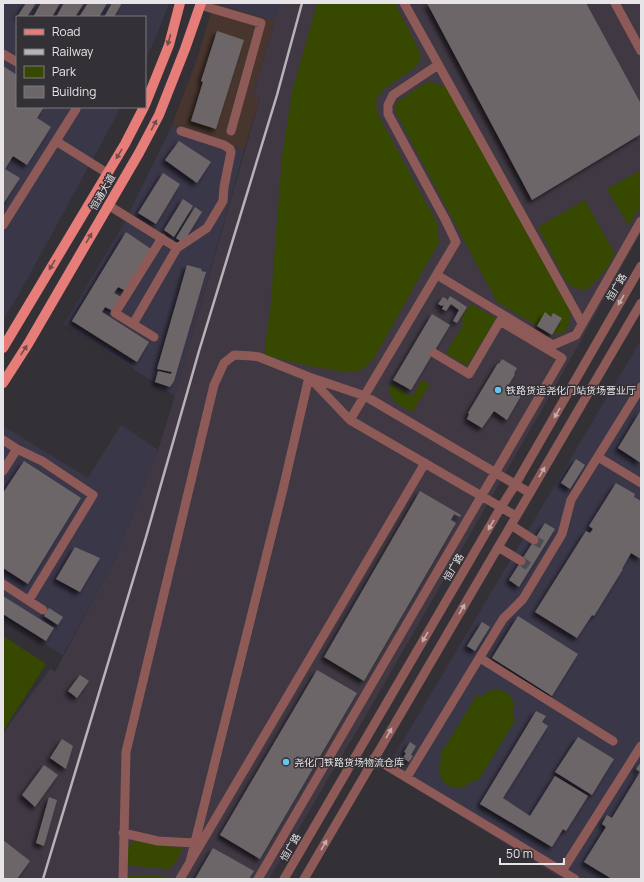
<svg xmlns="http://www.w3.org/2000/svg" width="644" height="882" font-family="Manrope,'Noto Sans SC',sans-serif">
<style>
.commercial{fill:#48352d}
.industrial{fill:#3a3749}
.built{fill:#403944}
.green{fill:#374901}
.building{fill:#6d6669;filter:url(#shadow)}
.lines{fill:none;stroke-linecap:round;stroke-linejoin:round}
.minor-tunnel{stroke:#4f4c51;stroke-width:9;stroke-dasharray:9 4.5;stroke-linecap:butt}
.minor{stroke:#8e5a57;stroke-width:9}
.major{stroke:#e77d79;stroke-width:10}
.rail{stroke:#b7b4b8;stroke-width:2.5}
.oneway{fill:#734c4d}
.oneway2{fill:#c3adad}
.poi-dot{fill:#64c5ee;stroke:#343136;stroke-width:1.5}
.labels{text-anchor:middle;stroke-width:3;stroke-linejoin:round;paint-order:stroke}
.street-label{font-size:10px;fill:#e6e4e7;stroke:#343136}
.poi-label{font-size:10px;fill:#e6e4e7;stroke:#343136;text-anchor:start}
</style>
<defs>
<filter id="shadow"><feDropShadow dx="-3.5" dy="3.5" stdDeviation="2" flood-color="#0009"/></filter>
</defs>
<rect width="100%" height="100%" fill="#343136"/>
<path class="commercial" d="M214,3l61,18 -22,74 7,2 -16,53 -72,-25 25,-66z"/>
<path class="industrial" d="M3,3h166l-13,34 -11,23v-43h-128v90h104l-102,187 -16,26z
M214,3h66l-5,18z
M172,125l72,25 -69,246 -111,-72 61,-102z
M641,340v539h-79l-177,-110 5,-2 4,-11z
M121,425l37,25 -42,107 -53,98 -60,-35v-194l85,52z"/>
<path class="built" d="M280,3h361v229l-80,144 -188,327 -104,176h-266v-146l47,-64 5,3 61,-115 42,-107 17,-54 85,-298 -7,-2z"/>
<path class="green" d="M317,3h78l24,47 2,9 -7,9 -30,21 -8,10 1,14 60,110 2,19 -65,116c-4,3 -7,9 -11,11 -15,9 -81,-10 -99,-14l6,-43 12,-155 10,-65z
M431,82l15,5 125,226 -2,11 -5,9h-15l-52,-31 -102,-191 1,-8 27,-19z
M641,170v35l-12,21 -22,-37z
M585,200l30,54c-7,14 -17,26 -29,36l-11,-2 -9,-6 -28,-55z
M471,304l25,14 -29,48 -21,-13 18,-30 -4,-3z
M422,380l8,4 -18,28c-15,-9 -23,-10 -23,-29l23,14z
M3,636l43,28 -43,67z
M493,689c16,-1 25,13 19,27l4,3 -38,62 -4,-2c-17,20 -43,3 -32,-21l-3,-2 38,-61 4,2 3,-3z
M134,841l48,7 -6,14 -7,7 -43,-4 2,-18z
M126,875h41l-2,4h-39z"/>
<path class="building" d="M26,3h10l-9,14h-10z
M41,3h19l-8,14h-19z
M64,3h20l-9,14h-19z
M88,3h19l-8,14h-20z
M112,3h10l-8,14h-10z
M427,3h159l55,101v30l-109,66z
M217,31l27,9 -28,89 -25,-8 12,-39 -2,-1z
M3,66l14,9v32h27l-7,11 14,9 -24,38 -14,-9 -8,13 15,9 -17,26z
M179,141l32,21 -14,21 -32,-23z
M163,173l17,11 -24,40 -18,-11z
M183,199l10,7 -19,31 -10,-7z
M195,207l7,5 -19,31 -7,-5z
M126,232l25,17 -25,42 -8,-4 -4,6 7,4 -8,14 -8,-4 -3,5 47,30 -12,20 -65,-41z
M187,265l15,4 -1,2 5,1 -32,109 -4,6 -15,-5 3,-11 13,3 1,-2 -15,-3z
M450,296l17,11 -10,16 -4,-2 6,-11 -8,-6 -5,7 -4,-2 2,-4 -2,1 -4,-2 5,-7 4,2v2z
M545,312l6,5 2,-4 9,5 -10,17 -15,-9z
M432,314l18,11 -39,65 -18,-10z
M502,359l15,9 -3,5 1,1 -7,12 14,8 -15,26 -13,-9 -12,17 -15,-9 2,-5 -1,-1 30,-50 1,1z
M641,410v53l-23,-15z
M576,459l9,6 -15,24 -9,-6z
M24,461l57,37 -53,86 -25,-16v-75z
M616,483l19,11 -1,3 7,4v58l-10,-6 -9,16h1l-29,47 -2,-1 -15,23 -42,-26 51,-81 4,2 3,-4 -4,-3z
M420,491l41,24 -1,2 -6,-3 -3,6 5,3 -92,158 -40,-24z
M545,523l10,6 -36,58 -10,-7z
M75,547l25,11 -20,34 -24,-13z
M3,596l51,32 -8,13 -43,-27z
M49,608l14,9 -5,8 -14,-9z
M518,616l60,38 -26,42 -60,-38z
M482,622l8,5 -15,24 -8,-5z
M317,670l40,23 -97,166 -40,-24z
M80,675l9,6 -12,17 -9,-7z
M536,711l10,5 -4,6 6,4 -45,72 27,18 25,-40 33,20 -22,35 -3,-2 -11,18 -72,-43z
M578,737l36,22 -22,36 -37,-23z
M62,739l11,7 -7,23 -16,-11z
M410,742l6,4 -5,9 2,1 -4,6 -6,-4 3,-5 -2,-1z
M641,762v117h-29l-28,-17 22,-35 -4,-3 5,-9 5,3 28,-46 -4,-3z
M44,765l14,10 -23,32 -13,-12z
M49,797l8,3 -13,46 -8,-3z
M3,840l27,21 -13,18h-14z
M213,848l41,23 -5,8h-54z"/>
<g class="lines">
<path class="minor-tunnel" d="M534,540l11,6
M521,561l10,7"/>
<path class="minor" d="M404,3l178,320
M615,3l26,48
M200,5l61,18 -30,108
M3,54l14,8
M56,141l51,32
M108,205l69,43
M3,225l73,-116 -1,-2
M437,275l116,70 23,-10 65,-114
M133,324l44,-76 30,-20 16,-27 1,-14 7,-35 -1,-3 -6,-4 -43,-14
M154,337l-39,-24 47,-75
M350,420l106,-178 -11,-23 -57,-105v-9l5,-10 45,-30
M3,440l14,9 25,12 51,34 -64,105
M598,457l43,26
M3,471l14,-22
M511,525l23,15
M498,547l23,14
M3,584l40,26
M480,658l133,83
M374,758l201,121
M407,777l96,-158 20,-20 39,-65 9,-34 70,-113
M123,833l35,8 37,2
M190,862l93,-373 26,-112 56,19 165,97
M562,871l79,-125
M123,879l3,-127 88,-367 10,-22 10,-8 18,1 7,1 50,20 41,43 166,96
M180,879l245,-416
M258,879l304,-521 -62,-37 -31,53 -35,-21
M284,879l217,-372 14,-22 126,-219
M304,879l337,-576"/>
<path class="major" d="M145,105l24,-60 11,-42
M3,348l122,-204 19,-37
M3,383l25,-39 111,-191 20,-38 26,-66 16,-46"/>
<path class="rail" d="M43,879l103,-342 53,-186 78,-256 25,-92"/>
</g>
<defs><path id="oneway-solid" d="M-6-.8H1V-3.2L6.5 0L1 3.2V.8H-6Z"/></defs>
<g class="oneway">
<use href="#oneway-solid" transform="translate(169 40) rotate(106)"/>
<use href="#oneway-solid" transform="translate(154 125) rotate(-62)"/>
<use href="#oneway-solid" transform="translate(119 154) rotate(121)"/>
<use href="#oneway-solid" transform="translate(89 238) rotate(-60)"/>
<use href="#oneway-solid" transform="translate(52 265) rotate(121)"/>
<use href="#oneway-solid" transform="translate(24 350) rotate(-57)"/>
</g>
<g class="oneway2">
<use href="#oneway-solid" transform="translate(621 300) rotate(120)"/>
<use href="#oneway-solid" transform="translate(557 413) rotate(120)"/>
<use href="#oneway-solid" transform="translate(542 472) rotate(-60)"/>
<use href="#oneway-solid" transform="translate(491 525) rotate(120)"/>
<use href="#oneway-solid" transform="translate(462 609) rotate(-60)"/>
<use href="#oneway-solid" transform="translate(425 637) rotate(120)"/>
<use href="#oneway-solid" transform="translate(389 733) rotate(-60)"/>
<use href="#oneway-solid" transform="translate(324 845) rotate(-60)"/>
</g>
<g class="poi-dot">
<circle cx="498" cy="390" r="4"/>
<circle cx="286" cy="762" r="4"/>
</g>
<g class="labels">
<g class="street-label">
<text transform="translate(102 192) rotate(-60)" y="4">恒通大道</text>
<text transform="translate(616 287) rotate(-60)" y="4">恒广路</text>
<text transform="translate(453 567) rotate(-60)" y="4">恒广路</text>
<text transform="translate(290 847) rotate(-60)" y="4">恒广路</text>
</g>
<g class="poi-label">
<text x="506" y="394">铁路货运尧化门站货场营业厅</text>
<text x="294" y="766">尧化门铁路货场物流仓库</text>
</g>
</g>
<rect width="644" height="882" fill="none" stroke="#e6e4e7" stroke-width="8"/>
<rect x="16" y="16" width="130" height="92" fill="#343136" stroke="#7b797d"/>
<rect x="24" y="29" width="20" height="6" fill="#e77d79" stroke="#7b797d"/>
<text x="52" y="36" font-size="12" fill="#e6e4e7">Road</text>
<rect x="24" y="49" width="20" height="6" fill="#b7b4b8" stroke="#7b797d"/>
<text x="52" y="56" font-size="12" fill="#e6e4e7">Railway</text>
<rect x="24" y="66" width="20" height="12" fill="#374901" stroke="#7b797d"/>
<text x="52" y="76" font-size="12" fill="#e6e4e7">Park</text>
<rect x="24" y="86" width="20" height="12" fill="#6d6669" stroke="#7b797d"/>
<text x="52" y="96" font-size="12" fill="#e6e4e7">Building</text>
<path d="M500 858v6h64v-6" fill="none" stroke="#e6e4e7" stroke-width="2"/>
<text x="506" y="858" font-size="12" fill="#e6e4e7" stroke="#343136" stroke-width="3" paint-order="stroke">50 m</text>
</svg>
